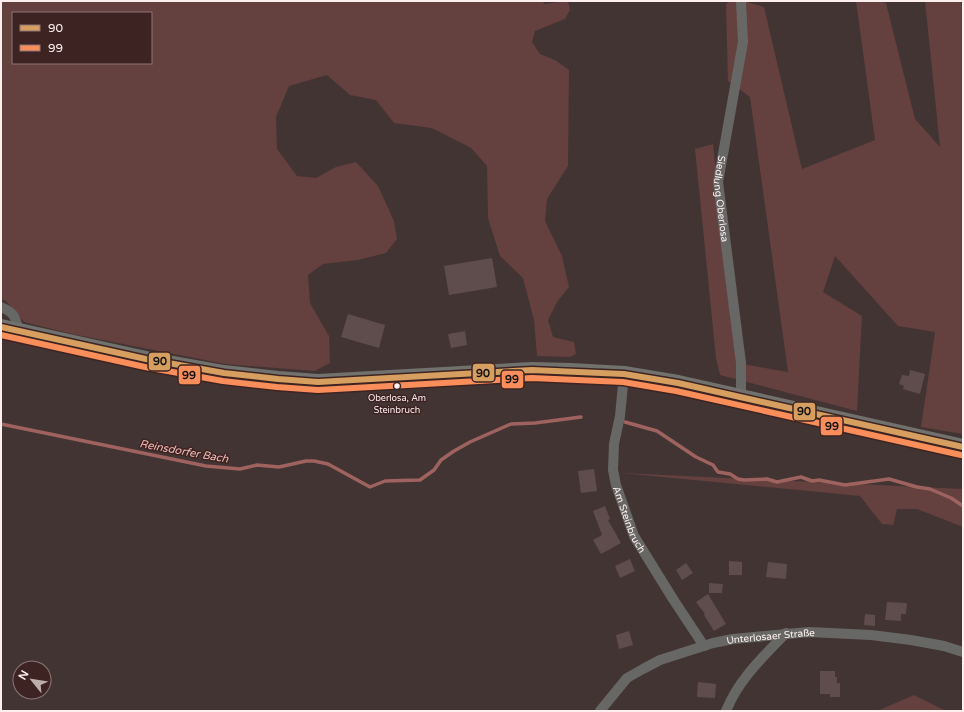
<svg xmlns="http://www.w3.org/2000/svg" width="964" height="712" font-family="'Varela Round',sans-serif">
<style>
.green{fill:#64403e;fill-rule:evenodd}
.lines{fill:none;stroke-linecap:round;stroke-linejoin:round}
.stream{stroke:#9e625f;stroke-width:3.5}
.building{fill:#5e4d4c}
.street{stroke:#676866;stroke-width:10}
.primary{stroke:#71716e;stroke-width:16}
.bus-1-casing{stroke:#3d2422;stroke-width:9}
.bus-2-casing{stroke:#3d2422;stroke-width:9}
.bus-1{stroke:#d69f60;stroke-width:6}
.bus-2{stroke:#fa8e5a;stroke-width:6}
.bus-dot{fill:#fdefee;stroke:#3d2422;stroke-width:1.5}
.labels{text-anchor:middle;stroke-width:3;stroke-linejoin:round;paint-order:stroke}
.bus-label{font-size:9px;fill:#fdefee;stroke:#3d2422}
.street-label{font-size:10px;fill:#fdefee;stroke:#3d2422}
.water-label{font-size:11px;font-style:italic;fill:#f4bab6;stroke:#3d2422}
.line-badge{stroke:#3d2422;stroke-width:1.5}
.pale-badge-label{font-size:11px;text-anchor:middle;font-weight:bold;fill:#111}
</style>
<rect width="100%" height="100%" fill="#423432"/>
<path class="green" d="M1,1h542l1,3 24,-3 2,9 -5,9 -30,12 -3,11 8,12 15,6 14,10 -1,96 -21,33 -2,22 17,35 7,31 -12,15 -9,18 5,17 21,5 2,12 -6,3 -33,-1 -3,-36 -11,-42 -23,-22 -12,-38 -1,-52 -16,-18 -39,-20 -38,-5 -18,-23 -26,-5 -23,-20 -38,11 -13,31 1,32 20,27 19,2 20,-11 20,-5 22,24 16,35 3,18 -11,14 -28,7 -35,4 -15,11 2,28 19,33 1,27 -15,8 -90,-7 -153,-30 -48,-12 -18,-21 -5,-2zM13,13h138v50h-138z
M730,1h14l20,6 38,162 73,-29 -19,-139h22l8,2 29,116 25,28 -15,-146h36l2,11v422l-42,-7 14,-95 -37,-6 -63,-70 -12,36 39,24 -5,95 -137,-36 -4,-17 -21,-209 18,-5 23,219 52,9 -38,-275 -22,-16 -2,-77z
M621,473l342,16v38l-46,-18h-20l-4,16 -11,-1 -22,-28z
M914,695l32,16h-69z"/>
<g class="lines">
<path class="stream" d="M625,422l32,9 39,26 17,8 5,7 12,2 8,5 6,1 23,-1 10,3 24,-5 11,4 7,-1 26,5 44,-6 28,8 13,2 21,9 12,8
M1,424l205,42 34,3 17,-4 22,2 27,-6h8l14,3 42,23 15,-6 35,-1 14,-10 7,-10 13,-9 16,-9 41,-18 24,-1 46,-6"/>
</g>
<path class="building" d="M492,258l5,29 -48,8 -5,-29z
M348,314l37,11 -6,23 -38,-11z
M465,331l2,14 -16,3 -3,-14z
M910,370l15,4 -5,20 -17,-5 1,-3 -5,-2 3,-9 7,1z
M594,469l3,22 -16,2 -3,-22z
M605,506l5,13 -2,1 13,23 -20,11 -8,-14 9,-5 -9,-24z
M630,559l5,12 -15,7 -5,-12z
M729,561l13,1v13h-13z
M768,562l19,2 -1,15 -20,-2z
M686,563l7,10 -11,7 -6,-10z
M709,583l14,1 -1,9h-13z
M708,594l18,30 -12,7 -10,-16 1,-1 -9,-12z
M887,602l20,1 -1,11h-5v7l-16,-1z
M865,614l10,1v11l-11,-1z
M629,631l4,14 -14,4 -3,-14z
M820,671h15v6h2v6h3v14h-10v-3h-10z
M698,682l18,2 -1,14 -18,-1z"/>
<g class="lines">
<g class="street">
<path id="s1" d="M741,1l2,41 -25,140 23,181v34"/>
<path d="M1,307c14,6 14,10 18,24"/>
<path id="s2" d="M624,374l-4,42 -6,28 -1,26 3,15 18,51 39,63 31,47"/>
<path id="s3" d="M600,711l27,-33 16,-9 17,-9 53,-17 20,-4 76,-7 62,3 40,5 33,6 19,6"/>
<path d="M726,711c13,-32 36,-53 60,-78"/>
</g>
<path class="primary" d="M1,327l145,32 78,14 54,6 40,3 214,-12 39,1 53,3 54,9 285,64"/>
<defs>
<path id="bus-1" d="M1,327l145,32 78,14 54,6 40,3 214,-12 92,4 54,9 285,64"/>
<path id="bus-2" d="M1,335l144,32 78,14 54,6 41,3 214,-12 91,4 53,9 285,64"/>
</defs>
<use href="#bus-1" class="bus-1-casing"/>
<use href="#bus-2" class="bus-2-casing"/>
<use href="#bus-1" class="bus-1"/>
<use href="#bus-2" class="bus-2"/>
</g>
<circle class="bus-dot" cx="397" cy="386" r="3.5"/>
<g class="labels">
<g class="bus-label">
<text x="397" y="401">Oberlosa, Am<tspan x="397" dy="12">Steinbruch</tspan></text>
</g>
<g class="street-label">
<text dy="4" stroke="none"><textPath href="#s1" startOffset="200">Siedlung Oberlosa</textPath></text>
<text dy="4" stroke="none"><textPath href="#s2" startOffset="149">Am Steinbruch</textPath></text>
<text dy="4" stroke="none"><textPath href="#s3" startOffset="194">Unterlosaer Straße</textPath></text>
</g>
<g class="water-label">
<text transform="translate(184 451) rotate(10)" y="4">Reinsdorfer Bach</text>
</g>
</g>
<g class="line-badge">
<rect x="148" y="352" width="23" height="19" rx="4" fill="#d69f60"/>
<rect x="472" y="363" width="23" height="19" rx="4" fill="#d69f60"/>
<rect x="178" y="365" width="23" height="20" rx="4" fill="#fa8e5a"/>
<rect x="501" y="370" width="23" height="19" rx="4" fill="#fa8e5a"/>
<rect x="793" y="402" width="23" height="19" rx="4" fill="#d69f60"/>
<rect x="820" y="416" width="23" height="20" rx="4" fill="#fa8e5a"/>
</g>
<g class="pale-badge-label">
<text x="160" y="365">90</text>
<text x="483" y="377">90</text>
<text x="189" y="379">99</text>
<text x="512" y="383">99</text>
<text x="804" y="415">90</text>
<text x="832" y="430">99</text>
</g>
<rect width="964" height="712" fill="none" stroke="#fdefee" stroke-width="4"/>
<rect x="12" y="12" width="140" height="52" fill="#3d2422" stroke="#8a7574"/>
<rect x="20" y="25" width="20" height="6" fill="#d69f60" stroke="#8a7574"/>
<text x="48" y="32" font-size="12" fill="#fdefee">90</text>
<rect x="20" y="45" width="20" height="6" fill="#fa8e5a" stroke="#8a7574"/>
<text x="48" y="52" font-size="12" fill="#fdefee">99</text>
<g transform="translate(32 680) rotate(300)"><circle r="19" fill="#3d2422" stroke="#8a7574"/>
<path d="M0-3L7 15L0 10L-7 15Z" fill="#bcaeac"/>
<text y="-6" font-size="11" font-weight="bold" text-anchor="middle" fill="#fdefee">N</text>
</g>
</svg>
